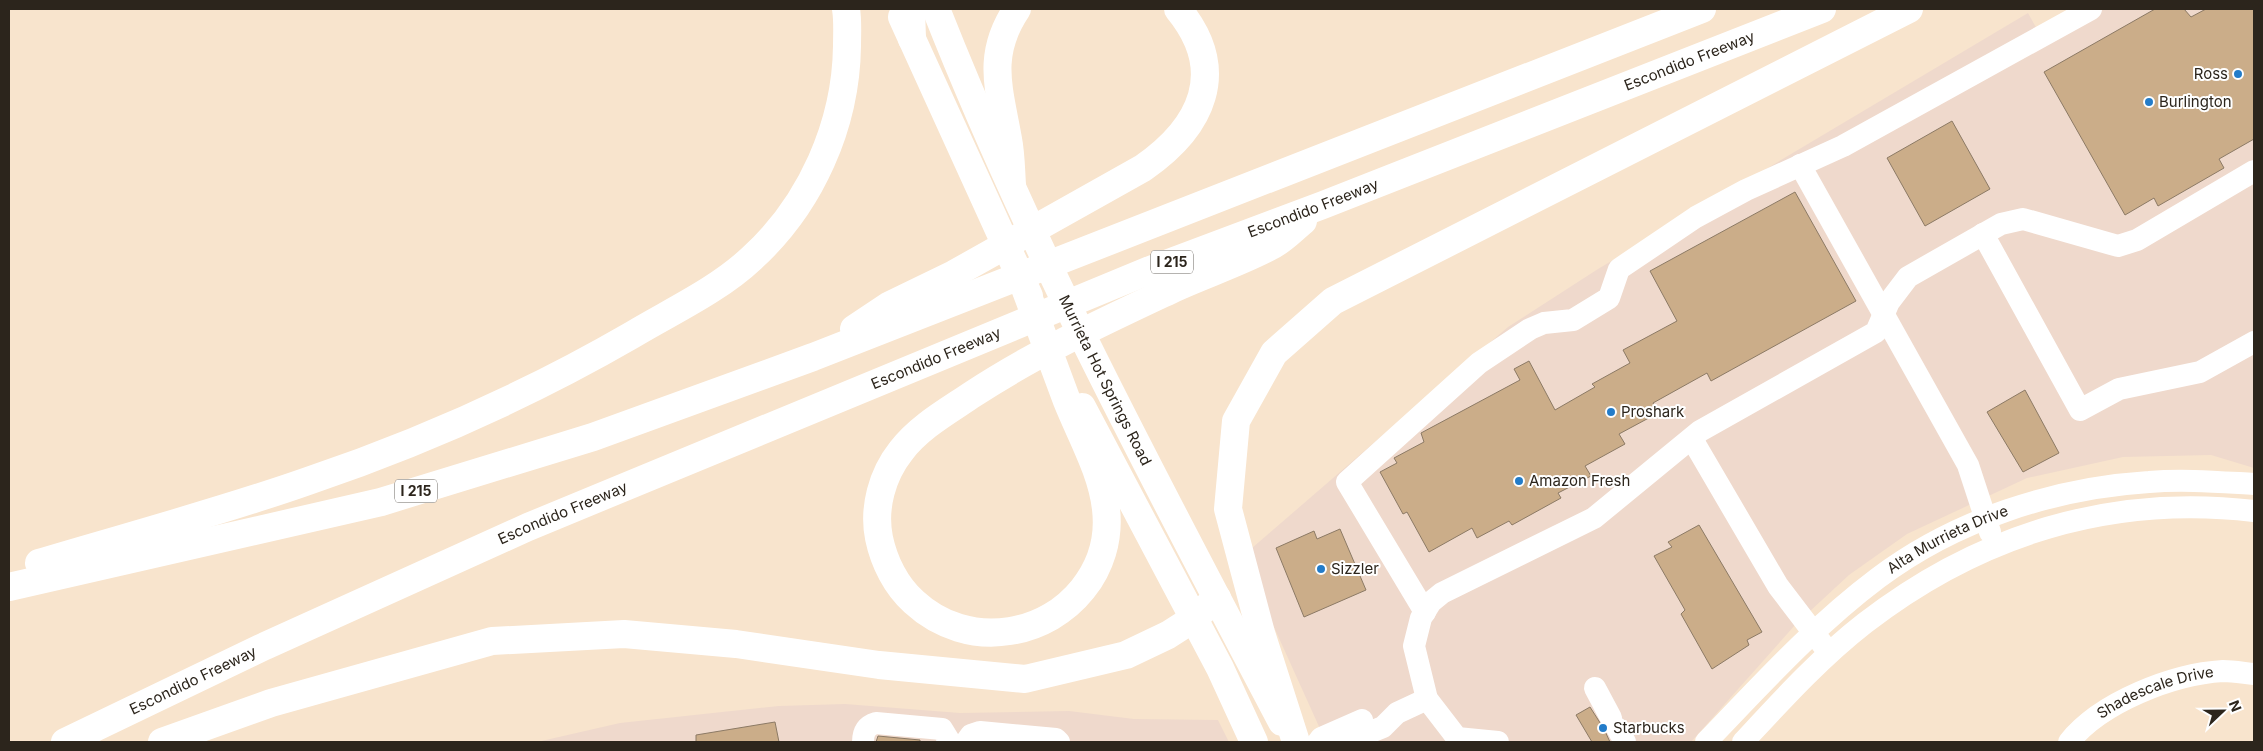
<svg xmlns="http://www.w3.org/2000/svg" width="2263" height="751" font-family="Inter,sans-serif">
<style>
.commercial{fill:#efd9cc}
.building{fill:#cbad89;stroke:#8c7a65}
.lines{fill:none;stroke-linecap:round;stroke-linejoin:round}
.minor{stroke:#fff;stroke-width:22}
.major{stroke:#fff;stroke-width:28}
.highway{stroke:#fff;stroke-width:28}
.poi-dot{fill:#237cc9;stroke:#fff;stroke-width:2}
.labels{text-anchor:middle;stroke-width:4;stroke-linejoin:round;paint-order:stroke}
.shield{fill:#fff;stroke:#6b6660;stroke-width:1}
.shield-label{font-size:14px;font-weight:bold;fill:#2c251c}
.street-label{font-size:15px;fill:#2c251c;stroke:#fff}
.poi-label{font-size:15px;fill:#2c251c;stroke:#fff;text-anchor:start}
</style>
<rect width="100%" height="100%" fill="#f8e4cd"/>
<path class="commercial" d="M2076,9h178v459l-43,-13 -88,2 -96,21 -120,56 -58,41 -54,50 -104,117h-365l-57,-126 -17,-68 256,-221 90,-58 430,-256 10,18z
M845,704l115,9 109,-2 65,8 84,1 11,22h-692l83,-19 159,-17z"/>
<path class="building" d="M2155,9h29l7,8 15,-8h48v130l-35,20 5,9 -66,38 -4,-8 -29,17 -81,-143z
M1952,121l38,68 -65,37 -38,-68z
M1795,192l61,109 -145,80 -4,-8 -54,30 5,10 -39,21 6,10 -40,22 6,10 -33,17 3,5 -49,27 -3,-4 -32,17 -5,-10 -43,24 -22,-40 -4,2 -23,-42 17,-9 -3,-5 30,-16 -3,-9 99,-53 -6,-11 15,-8 26,49 40,-23 -3,-3 38,-21 -7,-13 54,-29 -27,-50z
M2025,390l34,63 -36,19 -36,-60z
M1699,525l63,107 -15,8 2,5 -37,24 -31,-55 4,-4 -31,-54 18,-9 -4,-5z
M1340,529l26,61 -62,27 -28,-69 38,-17 3,8z
M1590,707l14,22 6,13h-18l-16,-27z
M775,722l4,20h-83v-7z
M878,736l42,4v2h-44z"/>
<g class="lines">
<g class="minor">
<path d="M1800,165l168,300 22,67"/>
<path d="M1983,234l97,176 39,-21 81,-17 54,-30"/>
<path d="M1692,439l86,147 45,59"/>
<path d="M1425,612l-78,-130 132,-119 51,-34 14,-6 29,-3 36,-22 10,-29 77,-52 50,-27 97,-44 248,-137"/>
<path d="M1595,688l16,30"/>
<path d="M1617,728l8,14"/>
<path d="M863,742c0,-10 3,-16 13,-19l66,6 8,13"/>
<path d="M966,742l5,-7 9,-3 76,7 3,3"/>
<path d="M1318,742l3,-4 41,-18"/>
<path d="M1346,742l37,-15 14,-14 30,-14"/>
<path d="M1498,742l-41,-4 -30,-39 -13,-53 7,-28 10,-16 11,-9 152,-75 106,-87 176,-99 13,-30 19,-25 93,-53 22,-5 95,27 19,-6 117,-69"/>
<path id="s1" d="M1706,742c55,-57 108,-116 172,-164 77,-58 176,-90 271,-96 35,-3 70,0 105,2"/>
<path d="M1743,742c38,-41 77,-84 122,-119 114,-88 245,-129 389,-112"/>
<path id="s2" d="M2069,742c32,-40 104,-68 154,-71 10,0 21,2 31,3"/>
</g>
<g class="major">
<path id="s3" d="M936,9c97,246 223,479 346,713"/>
<path d="M902,17l127,279"/>
<path d="M1082,407l138,261 34,74"/>
</g>
<g class="highway">
<path d="M911,9l1,30"/>
<path d="M1012,185c-1,-15 -1,-31 -4,-46 -9,-51 -22,-84 9,-130"/>
<path d="M1025,288c14,38 28,76 42,113 14,35 35,71 39,108 7,60 -37,113 -96,122 -35,6 -70,-5 -96,-29 -18,-16 -30,-40 -35,-64 -6,-30 3,-63 22,-87 18,-24 47,-40 72,-57 64,-42 134,-74 204,-107 31,-14 64,-25 94,-41 12,-6 22,-17 32,-25"/>
<path d="M854,329l36,-24 64,-31 189,-106c59,-41 86,-97 35,-159"/>
<path d="M39,563c90,-27 181,-51 269,-82 112,-38 222,-87 324,-146 40,-24 86,-45 120,-77 59,-54 94,-133 95,-212 0,-12 1,-25 -1,-37"/>
<path d="M9,587l372,-85 212,-65 220,-80 889,-348"/>
<path id="s4" d="M65,742l200,-96 263,-119 622,-257 173,-65 499,-196"/>
<path d="M162,742l109,-39 221,-62 132,-7 112,10 143,21 146,14 101,-24 42,-20 25,-16 24,-21"/>
<path d="M1296,742l-35,-109 -33,-124 8,-88 38,-68 59,-52 576,-292"/>
</g>
</g>
<g class="poi-dot">
<circle cx="2238" cy="74" r="5"/>
<circle cx="2149" cy="102" r="5"/>
<circle cx="1611" cy="412" r="5"/>
<circle cx="1519" cy="481" r="5"/>
<circle cx="1321" cy="569" r="5"/>
<circle cx="1603" cy="728" r="5"/>
</g>
<g class="labels">
<g class="shield">
<rect x="1151" y="250.5" width="42" height="23" rx="4"/>
<rect x="395" y="479.5" width="42" height="23" rx="4"/>
</g>
<g class="shield-label">
<text x="1172" y="267">I 215</text>
<text x="416" y="496">I 215</text>
</g>
<g class="street-label">
<text dy="5" stroke="none"><textPath href="#s4" startOffset="1762">Escondido Freeway</textPath></text>
<text dy="5" stroke="none"><textPath href="#s4" startOffset="1358">Escondido Freeway</textPath></text>
<text dy="5" stroke="none"><textPath href="#s4" startOffset="952">Escondido Freeway</textPath></text>
<text dy="5" stroke="none"><textPath href="#s3" startOffset="408">Murrieta Hot Springs Road</textPath></text>
<text dy="5" stroke="none"><textPath href="#s4" startOffset="548">Escondido Freeway</textPath></text>
<text dy="5" stroke="none"><textPath href="#s1" startOffset="318">Alta Murrieta Drive</textPath></text>
<text dy="5" stroke="none"><textPath href="#s4" startOffset="142">Escondido Freeway</textPath></text>
<text dy="5" stroke="none"><textPath href="#s2" startOffset="102">Shadescale Drive</textPath></text>
</g>
<g class="poi-label">
<text x="2228" y="79" text-anchor="end">Ross</text>
<text x="2159" y="107">Burlington</text>
<text x="1621" y="417">Proshark</text>
<text x="1529" y="486">Amazon Fresh</text>
<text x="1331" y="574">Sizzler</text>
<text x="1613" y="733">Starbucks</text>
</g>
</g>
<rect width="2263" height="751" fill="none" stroke="#2c251c" stroke-width="20"/>
<g transform="translate(2223 711) rotate(68)" stroke="#ffffff" stroke-width="4" paint-order="stroke">
<path d="M0-4L9 19L0 12L-9 19Z" fill="#2c251c"/>
<text y="-8" font-size="14" font-weight="bold" text-anchor="middle" fill="#2c251c">N</text>
</g>
</svg>
